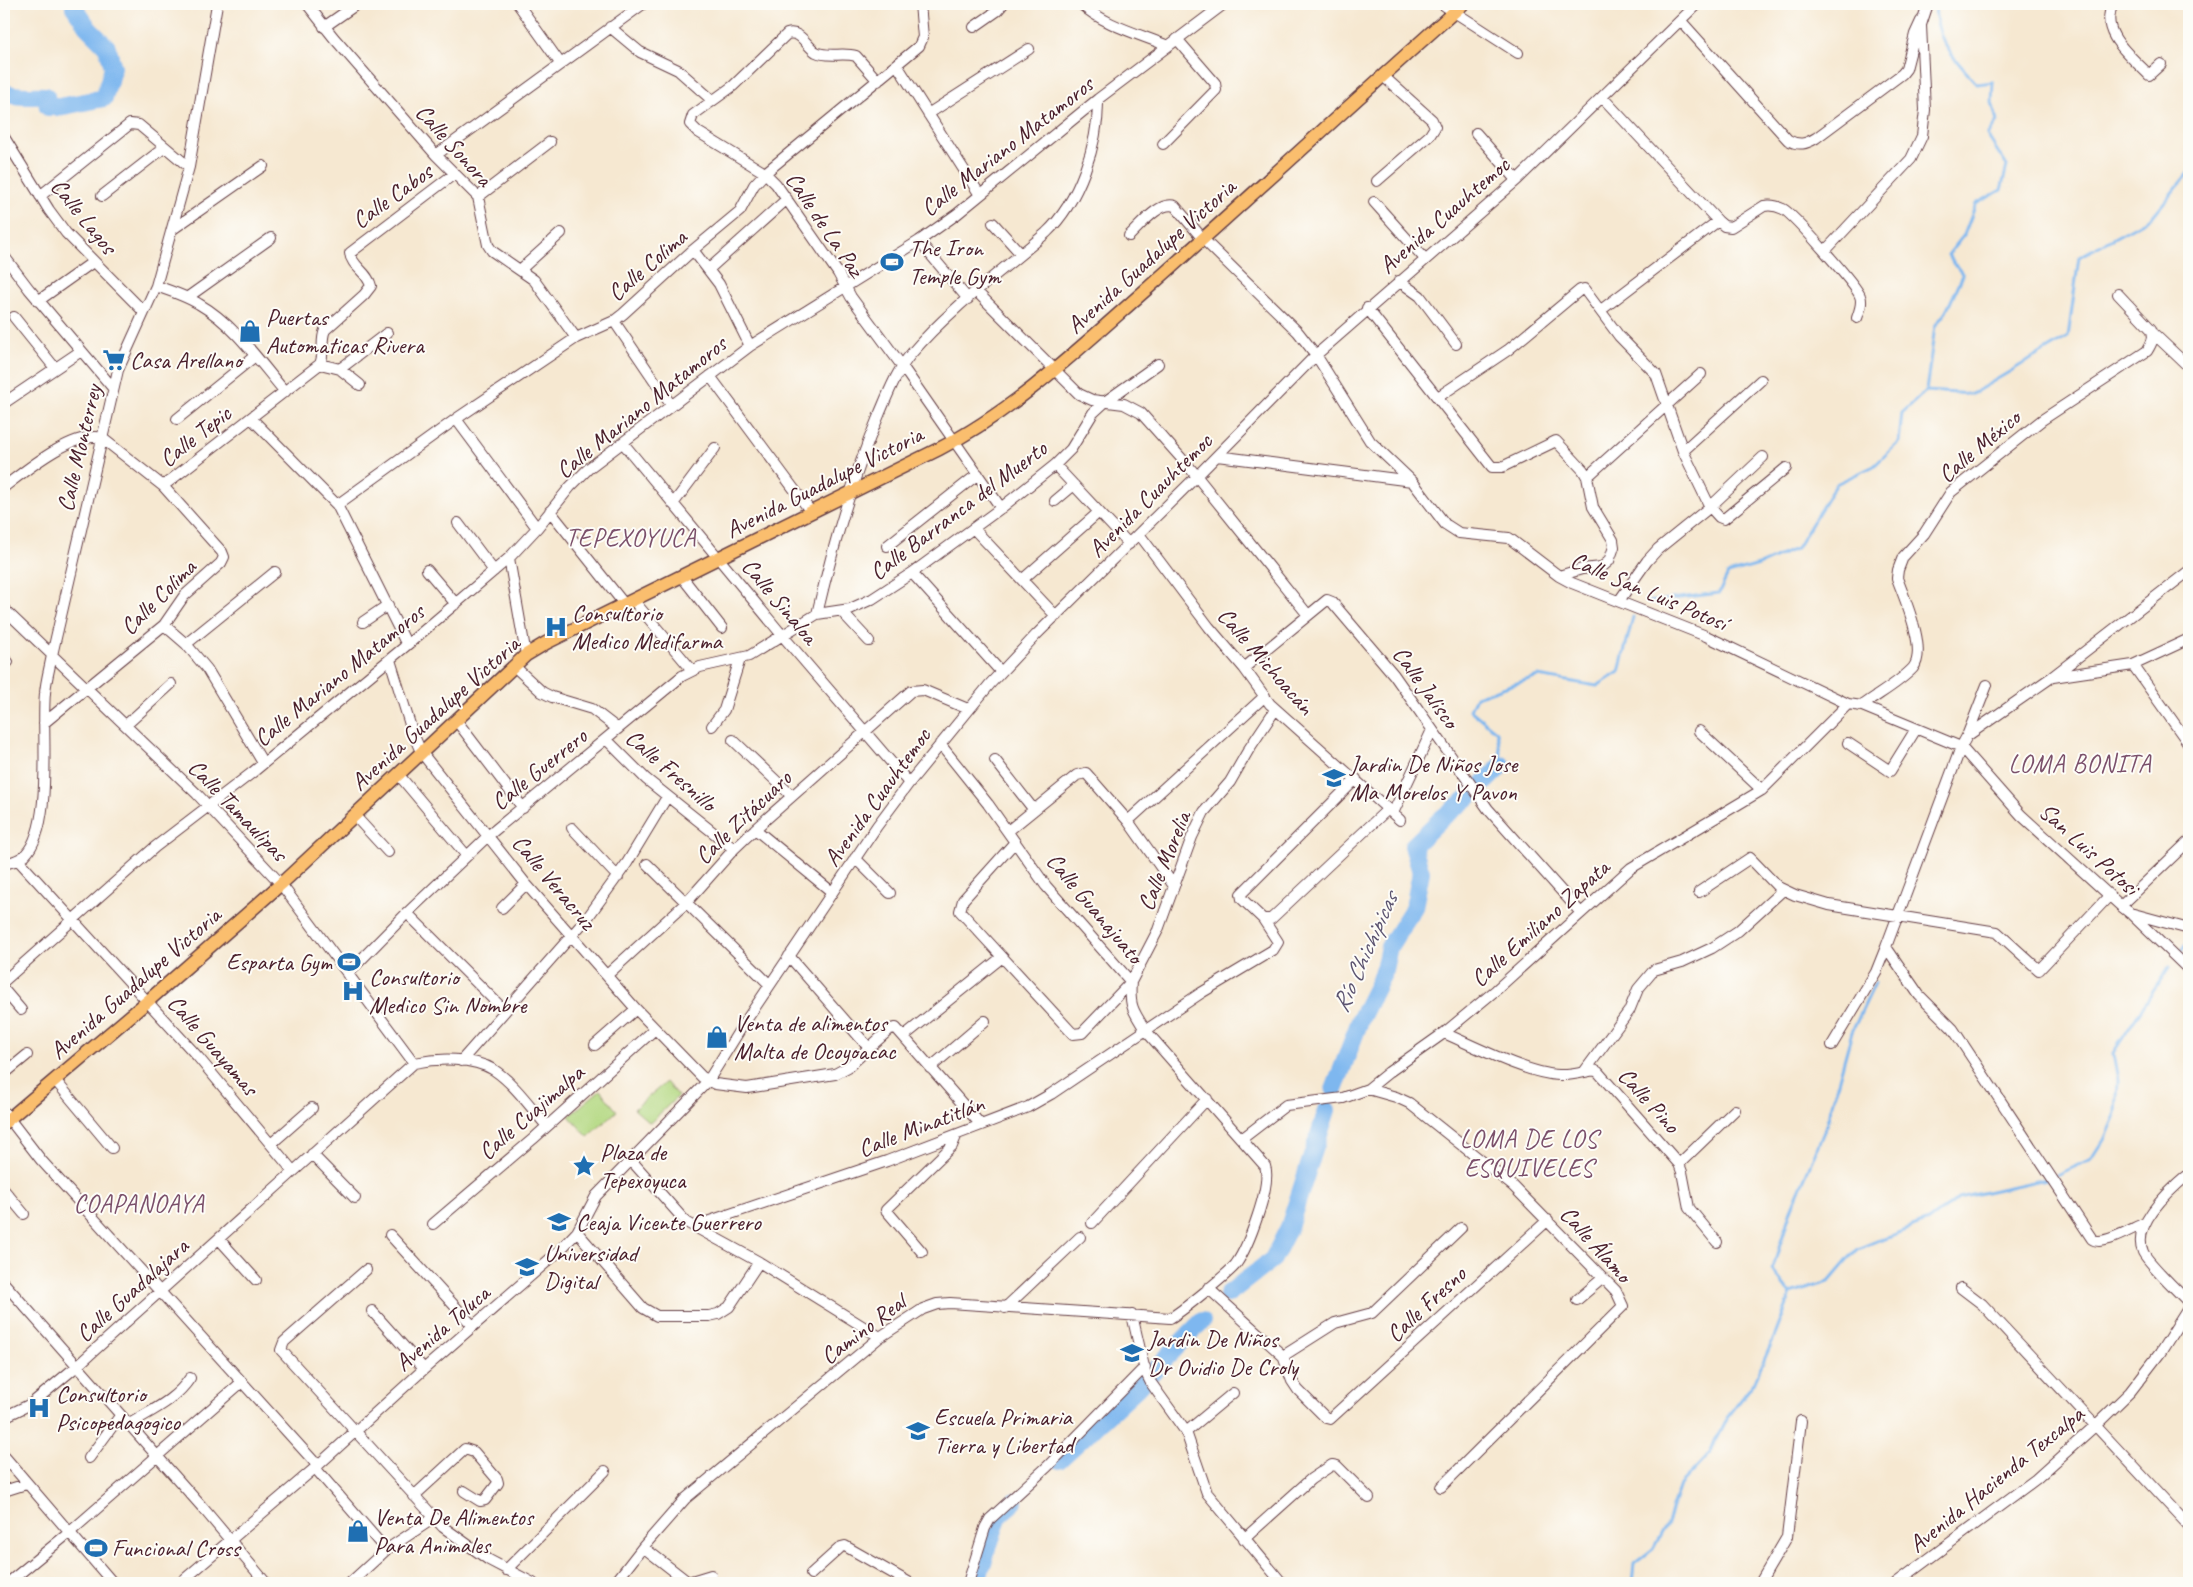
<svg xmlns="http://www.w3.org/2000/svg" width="2193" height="1587" font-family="Caveat,sans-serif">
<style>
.green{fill:#b3d881;stroke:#7e7c56}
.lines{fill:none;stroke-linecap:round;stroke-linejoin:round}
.stream{stroke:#7eb7ef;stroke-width:3}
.river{stroke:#7eb7ef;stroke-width:18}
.minor-casing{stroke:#643d44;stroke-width:12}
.major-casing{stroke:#643d44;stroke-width:15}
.minor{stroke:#fff;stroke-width:10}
.major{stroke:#fabe6e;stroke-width:12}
.labels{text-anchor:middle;stroke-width:4;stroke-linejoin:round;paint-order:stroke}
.street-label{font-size:24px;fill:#4a1f2b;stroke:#fdfcf7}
.poi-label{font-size:24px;fill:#4a1f2b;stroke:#fdfcf7;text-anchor:start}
.neighbourhood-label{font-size:25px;letter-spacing:1px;fill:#7b506b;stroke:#fdfcf7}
.water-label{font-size:25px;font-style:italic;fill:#5c5470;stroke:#fdfcf7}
</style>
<rect width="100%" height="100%" fill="#fdfcf7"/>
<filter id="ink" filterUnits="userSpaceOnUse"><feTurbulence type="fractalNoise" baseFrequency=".02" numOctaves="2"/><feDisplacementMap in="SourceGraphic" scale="10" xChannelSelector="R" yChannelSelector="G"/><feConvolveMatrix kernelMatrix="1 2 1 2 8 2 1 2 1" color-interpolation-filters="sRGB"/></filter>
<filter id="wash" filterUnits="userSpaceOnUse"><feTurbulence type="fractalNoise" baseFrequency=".0096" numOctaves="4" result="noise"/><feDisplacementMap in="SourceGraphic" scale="20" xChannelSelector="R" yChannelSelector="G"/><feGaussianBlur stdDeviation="1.12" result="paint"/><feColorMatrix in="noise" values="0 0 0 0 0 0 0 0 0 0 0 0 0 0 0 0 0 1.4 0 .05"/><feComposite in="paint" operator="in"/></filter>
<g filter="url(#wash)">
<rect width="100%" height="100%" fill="#f6e8d1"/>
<path class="green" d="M666,1082l12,14 -28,27 -16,-14z
M600,1090l17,21 -29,26 -19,-21z"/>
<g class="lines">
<path class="stream" d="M1926,391l46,3 96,-57 11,-80 73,-40 37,-45
M1649,602l70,-9 9,-19 31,-9 38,-17 39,-64 38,-18 25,-24 3,-29 24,-22 9,-65 11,-14 17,-37 -15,-20 16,-20 12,-31 25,-14 6,-24 -20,-31 10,-14 -5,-19 1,-20 -16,2c-24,-27 -41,-41 -42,-80
M1502,765l-5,-33 -27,-22 6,-13 62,-21 59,10 22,-14 14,-55
M2181,951l8,-10
M2057,1175l35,-16 12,-19 12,-27 2,-33 -5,-27 56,-86
M1791,1294l-19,-24 19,-60 34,-81 27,-97 23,-49
M1791,1294l38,-12 28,-33 71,-28 31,-23 87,-19
M1632,1583l2,-19 19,-15 13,-24 14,-40 30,-32 5,-12 12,-23 27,-35 22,-50 15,-39"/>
<path class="river" d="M4,93c17,5 24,2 42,3l2,11h11l45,-9 9,-31 -6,-20 -18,-18 -15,-22 1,-3
M1482,785l20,-20
M1334,1090l27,-72 22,-44 6,-27 25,-40 7,-35 -8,-26 29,-28 27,-21
M1228,1294l45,-35 16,-32 38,-117
M1059,1460l77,-71 66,-68
M976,1583l23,-68 15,-13"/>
</g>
</g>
<g filter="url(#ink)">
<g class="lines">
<defs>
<path id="minor" d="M307,4l27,34 102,117 42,42 10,48 4,6 42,29 42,58
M518,4l42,59
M1081,4c23,21 58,30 87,42
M1442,4l76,49
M2113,4c-15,29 18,52 36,71l12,-11
M1681,21l107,119c11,6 18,4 28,-2l86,-64 4,-5 9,-35 6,-13
M324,27l33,-23
M610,27l30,25 38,18 34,30
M974,27l23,-16 6,-7
M897,65l83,130
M878,81l-22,-25c-13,-4 -28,2 -40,-4 -10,-6 -15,-22 -29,-18l-54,52 -40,29 -3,9 8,8 67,41 11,11 62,89 13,24 51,69 99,142
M1602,97l116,124
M928,114l101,-65
M1476,133l41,47
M4,137l45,73 17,23 78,79
M1163,144l53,-54 -1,-7 -38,-44
M436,155l207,-151
M1377,181l53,-46 5,-8 -3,-7 -49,-44
M40,196l90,-72 9,1 50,42
M102,196l63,-49
M478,197l72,-55
M1374,202l51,57
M993,223l28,31
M173,229l90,-63
M1129,236c11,-10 30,-35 46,-30l28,33 95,93 18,23 54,86 42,40 33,43 14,9 50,5 50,38 13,7 134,53 142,68 14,2 99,41 60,68 100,91 9,7 59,16
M919,241l49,58
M693,250l26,34 31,62
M1825,251l86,-92 11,-23 3,-26 -4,-85 7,-21
M4,256l25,33 84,99
M709,269l78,-70
M520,270l41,-37
M1399,281l21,15 36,48
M156,286c15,5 30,10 43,18 35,20 60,57 86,88
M977,292l102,102 13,6 32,4 17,9 49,55 118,147
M188,297l83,-59
M38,301l55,-39
M1367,308l125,159h10l54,-26 27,29 4,7 6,30 20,33 1,7 -5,14 -7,6 -20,2 -23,7
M1601,310l117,-89 6,5 7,1 33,-21c6,-1 13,0 19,3 10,5 73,76 77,87 3,7 -1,16 -3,22
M14,317l41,51
M614,321l57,84
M2153,333l36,34
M320,364l20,5 20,16
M340,369l47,-36
M710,376l101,136
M1438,397l70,-47 72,-60 4,-1 35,47 37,38 27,77 27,56 9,10 5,2 62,-51
M4,403l77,-52
M251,418l86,87 70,140
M177,419l78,-63
M456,419l81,109
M623,443l159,192 127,148
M1683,451l78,-71
M1217,456l195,25
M1055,465l74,79
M1587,477l114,-103
M163,486l157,-122c5,-11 0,-23 5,-34l39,-35 7,-9c-3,-14 -20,-20 -21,-33l104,-79
M4,487c21,-16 70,-57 98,-49l61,48 59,66 2,5 -3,6 -37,33 -20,29 -120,98
M1055,501l19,-16
M673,504l42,-56
M337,505l119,-86 120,-81 38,-17 9,-7 70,-64 47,-39 14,-26 11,-12 154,-127 4,-9 -3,-33
M550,511l75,94
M458,523l36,48
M974,529l82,87
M1139,534l70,93 35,41 26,36 130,116
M887,546l91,-72
M509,558l17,97
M427,570l29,34
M912,573l89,99
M682,577l40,51
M1022,580l77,-68
M634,601l58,69
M1619,601l28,-40 11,-12 52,-42 53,-50
M4,609l193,185 84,90 133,179
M842,612l27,29
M817,614c16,-68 35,-135 62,-199 9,-21 17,-43 32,-61 39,-46 90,-82 135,-121 33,-31 53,-90 52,-134
M363,622l25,-17
M164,625l22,19 21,25 56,94
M186,644l89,-72
M4,660l4,2
M390,660l22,71 9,21 105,132 110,125 66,68 13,7 32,4 88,-14 13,-7 42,-38 6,-1 85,97
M2133,665l56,79
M514,666l28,26 10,5 40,12 26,20
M1244,668l83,-68 5,2 62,73 94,134 93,104
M2053,677l80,-12 56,-26
M1862,706c16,-12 37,-23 51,-38 15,-18 -9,-70 -16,-90l1,-8 5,-13 21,-23 27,-42 91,-72 105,-69c5,-8 8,-14 4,-22l-33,-35
M456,720l67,88
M126,725l45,-41
M712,726l12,-16 16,-51
M1699,731l63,59
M1967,736l20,-51
M606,739l40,40 88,70
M733,740l58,55
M1848,743l42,28 26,-42
M995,760l39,50
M398,774l69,82
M1393,813l39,-83
M354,815l34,37
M1128,821l137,-125
M572,828l46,49
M755,829l77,63
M1008,831l69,-56 9,-2 42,48 46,65
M1015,842l-52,58 -3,11 113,123 9,-1 49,-51 27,-52 34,-93 12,-25 26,-30 19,-33 26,-39
M855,858l35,35
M18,860l180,197 95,114
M4,864c7,-2 15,-3 21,-9 29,-30 16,-122 20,-162 1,-13 5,-26 7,-38l66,-285 38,-84 33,-119 28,-163
M647,864l123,121
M1699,892l51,-34 28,29 17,8 34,10 168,27 42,38 70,-74
M2121,906l68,-65
M502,908l24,-24
M407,913l98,98
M2132,915l57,55
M1263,919h8l117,-110
M1886,947l75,-200 6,-11 85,-59 137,-106
M789,956l80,92
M347,974l60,-61 82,-78 193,-159 18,-9 49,-11 68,-42 33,-5 22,-10 40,-26 89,-65 54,-43 16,-16 22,-36 13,-12 52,-37
M607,975l80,-73 47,-53 21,-20 156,-138 12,-1 45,19
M4,981l151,-134 98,-75 154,-127 102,-87 28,-30 33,-41 19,-19 161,-122 169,-105 38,-27 141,-115 126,-95
M4,990l17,20
M1444,1033c30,13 84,41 115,42 11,1 24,-3 35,-5l4,2 81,92 3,8 7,36 28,34
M904,1036l97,-78
M595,1045l41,-36
M1832,1045l44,-73 10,-25 33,48 34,34 139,210c11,8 40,-11 53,-16
M461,1061l127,-144 39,-54 40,-66
M414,1063c24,-5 59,-6 80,7 21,14 37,38 53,56
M930,1068l55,-47
M1584,1072l45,-61 9,-22 16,-19 28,-8 30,-14 26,-17 45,-41
M4,1074l23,-19
M55,1080l57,68
M1368,1089l28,8 13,6 104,83 103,105 7,15 -182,181
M4,1112l37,48 277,306
M1243,1138l43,-33 57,-7 25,-9 21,-17 55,-39 52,-43 135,-122 131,-78 86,-86
M271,1144l41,-36
M312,1154l43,44
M630,1159l56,63 73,40 121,75
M1679,1164l56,-54
M2189,1174c-18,15 -58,50 -46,78 5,11 36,40 46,51
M4,1190l20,24
M1092,1223l115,-124
M433,1224l100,-85 122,-110
M695,1226l192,-65 141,-54 23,-13 150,-101 72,-43 5,-8 -15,-23 -21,-20 -1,-5 115,-115
M577,1232l66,76 14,8h52l9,-2 11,-7 30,-45
M390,1235l83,91
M219,1239l37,41
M922,1252l-36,-42 66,-64 5,-12
M366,1270l-82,72 -3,8 162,177 46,33 44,23
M4,1283l199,225 63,75
M1208,1288l75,68 9,25 6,9 28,28 4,1 218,-199
M1961,1288l21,16 207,222
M1577,1300l26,-22
M1005,1308l75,-71
M372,1311l52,58
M1132,1315l13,56 6,12 35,49 21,61 75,90
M1283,1356l52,-33 37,-10 89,-85
M4,1417l27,-13 46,-38 337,-303
M128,1425c22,-14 47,-24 62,-47
M1186,1432l47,-39
M4,1456l109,127
M89,1458l31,-42
M315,1468l71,82
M4,1491l22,-7
M414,1496l51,-47 9,3 23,27 1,4 -13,17 -5,1 -16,-10
M1244,1539l67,-60 21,-14 5,1 32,32
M643,1547l45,35 23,-7
M506,1570l99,-99
M811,1574l30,-27 4,-1 65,37
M8,1583l62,-51 172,-150
M180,1583l135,-115 109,-99 134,-117 19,-20 19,-36 112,-115 33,-53 136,-202 32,-43 81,-99 46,-49 160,-158 120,-122 201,-175 180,-176
M350,1583l36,-33 48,-32
M615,1583l28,-36 42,-48 195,-162 43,-28 14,-5 13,-1 220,15c10,-5 59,-45 66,-54 12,-17 36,-79 29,-98l-119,-135c-13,-20 -17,-25 -15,-49l-85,-96 -58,-82 -48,-60
M968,1583l17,-55 5,-9 57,-52 98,-100
M1760,1583l27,-46 14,-116
M1896,1583l140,-104 60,-54 34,-33 30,-39 29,-46"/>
<path id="major" d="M4,1123l144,-122 133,-117 245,-229 20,-12 393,-194c78,-40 144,-104 209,-161 106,-94 209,-190 315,-284"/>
</defs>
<use href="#minor" class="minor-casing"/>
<use href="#major" class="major-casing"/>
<use href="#minor" class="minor"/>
<use href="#major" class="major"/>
</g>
</g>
<defs>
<symbol id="stadium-bare" viewBox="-9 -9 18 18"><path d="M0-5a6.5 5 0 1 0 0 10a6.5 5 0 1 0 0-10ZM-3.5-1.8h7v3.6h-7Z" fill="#1f6fb2" stroke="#fdfcf7" stroke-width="2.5" paint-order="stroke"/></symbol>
<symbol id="shop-bare" viewBox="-9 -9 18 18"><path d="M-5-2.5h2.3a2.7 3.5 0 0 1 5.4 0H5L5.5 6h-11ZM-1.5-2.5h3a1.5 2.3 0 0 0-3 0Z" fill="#1f6fb2" stroke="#fdfcf7" stroke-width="2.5" paint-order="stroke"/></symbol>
<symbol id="supermarket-bare" viewBox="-9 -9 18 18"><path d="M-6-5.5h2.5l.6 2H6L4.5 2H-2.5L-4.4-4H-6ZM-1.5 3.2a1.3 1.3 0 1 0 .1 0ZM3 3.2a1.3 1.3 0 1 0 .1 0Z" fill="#1f6fb2" stroke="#fdfcf7" stroke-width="2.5" paint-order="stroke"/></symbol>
<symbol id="hospital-bare" viewBox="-9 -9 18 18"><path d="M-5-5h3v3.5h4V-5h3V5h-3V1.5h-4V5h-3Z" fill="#1f6fb2" stroke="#fdfcf7" stroke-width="2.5" paint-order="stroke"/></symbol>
<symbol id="school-bare" viewBox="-9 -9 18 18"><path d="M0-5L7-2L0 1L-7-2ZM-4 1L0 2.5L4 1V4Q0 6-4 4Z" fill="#1f6fb2" stroke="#fdfcf7" stroke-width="2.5" paint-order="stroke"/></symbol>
<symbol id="sight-bare" viewBox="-9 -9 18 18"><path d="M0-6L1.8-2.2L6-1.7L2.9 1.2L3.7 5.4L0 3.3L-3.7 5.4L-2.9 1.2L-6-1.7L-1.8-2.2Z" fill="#1f6fb2" stroke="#fdfcf7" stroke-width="2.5" paint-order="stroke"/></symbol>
<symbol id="university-bare" viewBox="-9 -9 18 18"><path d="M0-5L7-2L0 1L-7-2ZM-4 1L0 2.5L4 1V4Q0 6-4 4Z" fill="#1f6fb2" stroke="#fdfcf7" stroke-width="2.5" paint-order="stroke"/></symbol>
</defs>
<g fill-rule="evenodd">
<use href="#stadium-bare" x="876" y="246" width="32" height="32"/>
<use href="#shop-bare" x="234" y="315" width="32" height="32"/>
<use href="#supermarket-bare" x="98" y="344" width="32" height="32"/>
<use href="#hospital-bare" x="540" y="611" width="32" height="32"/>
<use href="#school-bare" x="1318" y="762" width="32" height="32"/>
<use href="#stadium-bare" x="333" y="946" width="32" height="32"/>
<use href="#hospital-bare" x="337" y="975" width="32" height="32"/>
<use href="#shop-bare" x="701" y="1021" width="32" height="32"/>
<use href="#sight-bare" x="568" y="1150" width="32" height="32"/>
<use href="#school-bare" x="543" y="1206" width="32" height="32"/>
<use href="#university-bare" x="511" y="1251" width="32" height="32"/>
<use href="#school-bare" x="1116" y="1337" width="32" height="32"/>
<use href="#hospital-bare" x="23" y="1392" width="32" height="32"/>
<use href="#school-bare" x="902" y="1415" width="32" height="32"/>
<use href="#shop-bare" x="342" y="1515" width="32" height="32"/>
<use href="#stadium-bare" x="80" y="1532" width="32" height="32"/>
</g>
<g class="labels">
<g class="street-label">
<text transform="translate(454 145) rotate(48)" y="8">Calle Sonora</text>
<text transform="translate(1007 146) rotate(-38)" y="8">Calle Mariano Matamoros</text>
<text transform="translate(392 196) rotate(-36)" y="8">Calle Cabos</text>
<text transform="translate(1444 215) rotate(-41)" y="8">Avenida Cuauhtemoc</text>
<text transform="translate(84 216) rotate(51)" y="8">Calle Lagos</text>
<text transform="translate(825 224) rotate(56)" y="8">Calle de La Paz</text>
<text transform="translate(1151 256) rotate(-42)" y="8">Avenida Guadalupe Victoria</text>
<text transform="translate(647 265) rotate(-41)" y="8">Calle Colima</text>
<text transform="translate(641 407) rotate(-39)" y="8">Calle Mariano Matamoros</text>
<text transform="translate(195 436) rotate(-38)" y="8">Calle Tepic</text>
<text transform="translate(1979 446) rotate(-40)" y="8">Calle México</text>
<text transform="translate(79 448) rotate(-77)" y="8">Calle Monterrey</text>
<text transform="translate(824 482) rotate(-27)" y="8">Avenida Guadalupe Victoria</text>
<text transform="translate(1150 495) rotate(-45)" y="8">Avenida Cuauhtemoc</text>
<text transform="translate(958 510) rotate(-37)" y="8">Calle Barranca del Muerto</text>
<text transform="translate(1649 591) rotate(23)" y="8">Calle San Luis Potosí</text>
<text transform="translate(158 597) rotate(-45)" y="8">Calle Colima</text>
<text transform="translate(780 601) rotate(50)" y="8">Calle Sinaloa</text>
<text transform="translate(1266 661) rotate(49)" y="8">Calle Michoacán</text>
<text transform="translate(339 675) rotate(-39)" y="8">Calle Mariano Matamoros</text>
<text transform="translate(1426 687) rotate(54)" y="8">Calle Jalisco</text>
<text transform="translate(435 713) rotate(-42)" y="8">Avenida Guadalupe Victoria</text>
<text transform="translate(539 769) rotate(-39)" y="8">Calle Guerrero</text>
<text transform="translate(671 770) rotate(41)" y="8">Calle Fresnillo</text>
<text transform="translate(877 797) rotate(-54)" y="8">Avenida Cuauhtemoc</text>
<text transform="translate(238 810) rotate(46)" y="8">Calle Tamaulipas</text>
<text transform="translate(743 817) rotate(-44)" y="8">Calle Zitácuaro</text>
<text transform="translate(2089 849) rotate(42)" y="8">San Luis Potosi</text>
<text transform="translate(1164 861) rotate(-68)" y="8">Calle Morelia</text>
<text transform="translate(554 882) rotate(50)" y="8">Calle Veracruz</text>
<text transform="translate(1095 908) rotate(50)" y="8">Calle Guanajuato</text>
<text transform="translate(1540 923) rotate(-42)" y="8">Calle Emiliano Zapata</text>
<text transform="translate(135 983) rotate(-41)" y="8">Avenida Guadalupe Victoria</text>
<text transform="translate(213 1045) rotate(49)" y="8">Calle Guayamas</text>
<text transform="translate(1649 1100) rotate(48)" y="8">Calle Pino</text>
<text transform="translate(531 1112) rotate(-41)" y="8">Calle Cuajimalpa</text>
<text transform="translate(921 1126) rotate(-21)" y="8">Calle Minatitlán</text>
<text transform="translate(1596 1244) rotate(48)" y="8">Calle Álamo</text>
<text transform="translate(132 1290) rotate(-42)" y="8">Calle Guadalajara</text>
<text transform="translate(1426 1304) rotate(-43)" y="8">Calle Fresno</text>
<text transform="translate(442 1328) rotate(-41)" y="8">Avenida Toluca</text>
<text transform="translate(863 1329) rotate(-37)" y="8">Camino Real</text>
<text transform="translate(1996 1479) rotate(-39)" y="8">Avenida Hacienda Texcalpa</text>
</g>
<g class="poi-label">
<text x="909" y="256">The Iron<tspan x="909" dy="28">Temple Gym</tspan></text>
<text x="266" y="325">Puertas<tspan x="266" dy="28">Automaticas Rivera</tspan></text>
<text x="130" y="368">Casa Arellano</text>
<text x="572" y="621">Consultorio<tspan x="572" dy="28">Medico Medifarma</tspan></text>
<text x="1350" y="772">Jardin De Niños Jose<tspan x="1350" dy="28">Ma Morelos Y Pavon</tspan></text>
<text x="332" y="970" text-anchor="end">Esparta Gym</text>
<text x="369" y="985">Consultorio<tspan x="369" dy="28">Medico Sin Nombre</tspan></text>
<text x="734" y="1031">Venta de alimentos<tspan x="734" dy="28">Malta de Ocoyoacac</tspan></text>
<text x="600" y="1160">Plaza de<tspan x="600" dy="28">Tepexoyuca</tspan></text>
<text x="576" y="1230">Ceaja Vicente Guerrero</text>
<text x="544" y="1261">Universidad<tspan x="544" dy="28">Digital</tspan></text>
<text x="1148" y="1347">Jardin De Niños<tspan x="1148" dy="28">Dr Ovidio De Croly</tspan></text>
<text x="56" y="1402">Consultorio<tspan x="56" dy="28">Psicopedagogico</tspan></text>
<text x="934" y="1425">Escuela Primaria<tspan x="934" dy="28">Tierra y Libertad</tspan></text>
<text x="374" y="1525">Venta De Alimentos<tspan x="374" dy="28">Para Animales</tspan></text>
<text x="112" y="1556">Funcional Cross</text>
</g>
<g class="neighbourhood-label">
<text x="631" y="546">TEPEXOYUCA</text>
<text x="2080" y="772">LOMA BONITA</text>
<text x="1529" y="1147">LOMA DE LOS<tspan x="1529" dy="29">ESQUIVELES</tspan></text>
<text x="139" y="1212">COAPANOAYA</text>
</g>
<g class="water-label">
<text transform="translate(1364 952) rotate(-66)" y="9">Río Chichipicas</text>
</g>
</g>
<rect width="2193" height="1587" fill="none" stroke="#fdfcf7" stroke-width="20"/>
</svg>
